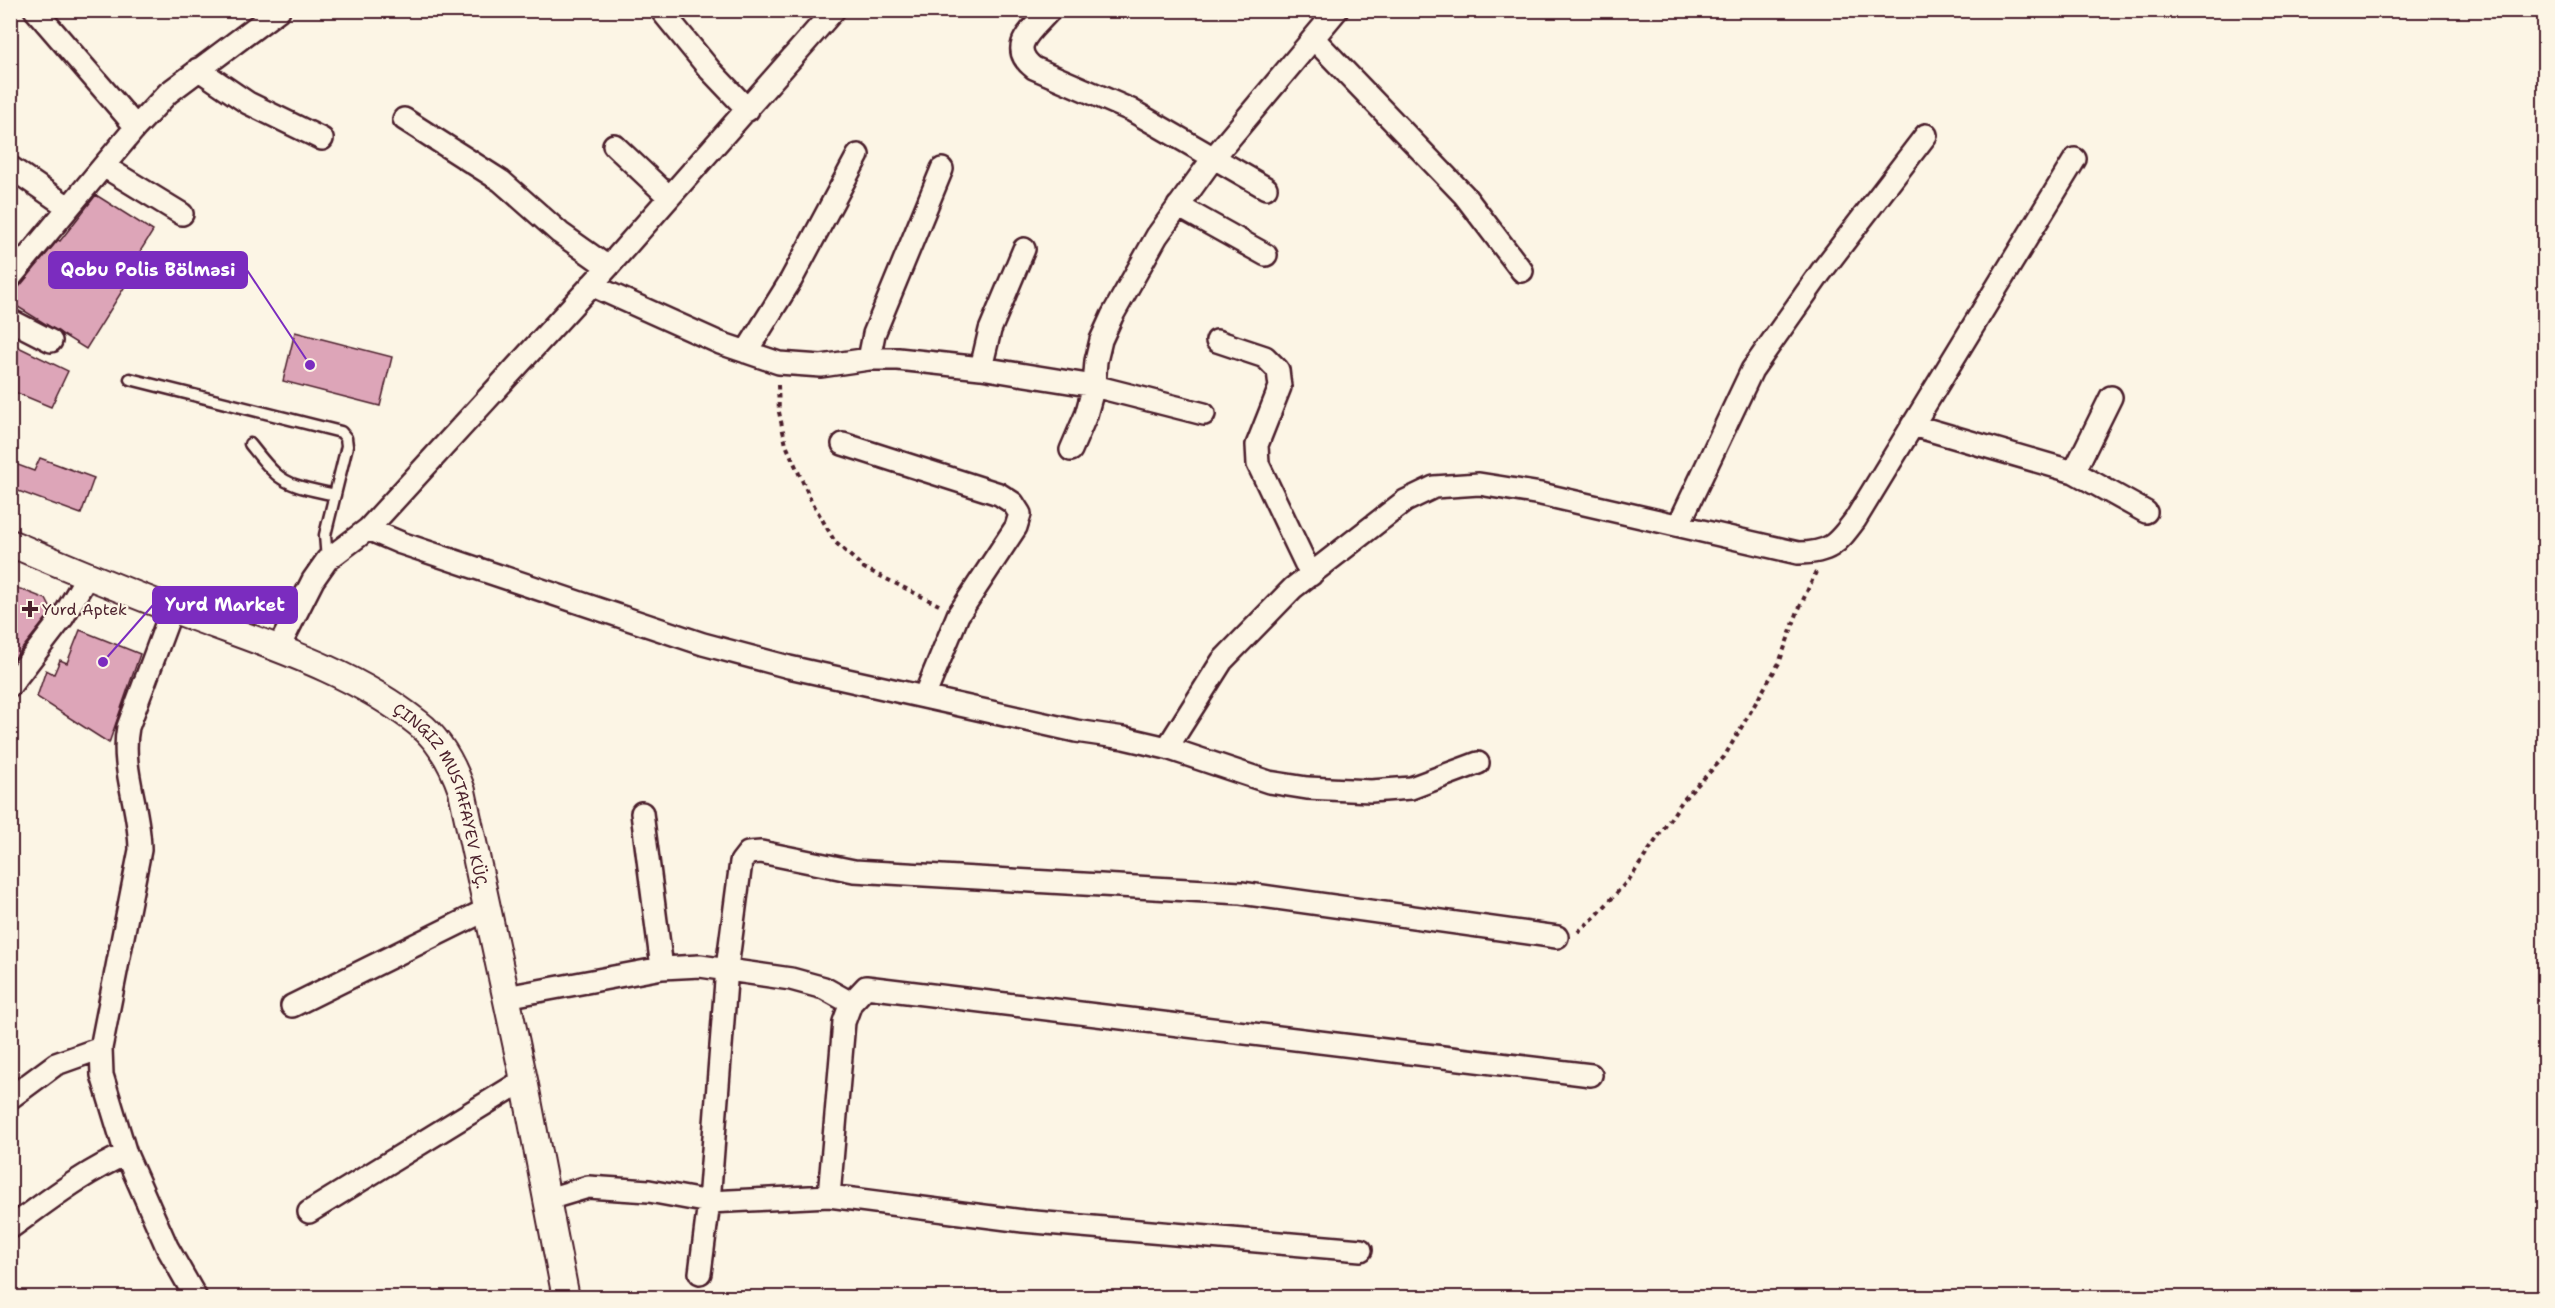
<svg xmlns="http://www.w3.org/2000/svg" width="2555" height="1308" font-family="'Shantell Sans',sans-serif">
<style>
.building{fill:#dda5b8;stroke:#4a1f2b;stroke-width:1.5}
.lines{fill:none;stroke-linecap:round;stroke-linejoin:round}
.service-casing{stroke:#4a1f2b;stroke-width:15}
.minor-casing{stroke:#4a1f2b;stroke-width:26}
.tertiary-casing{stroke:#4a1f2b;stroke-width:30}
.path{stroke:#4a1f2b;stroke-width:4;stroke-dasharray:4.5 4.5;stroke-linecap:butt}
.service{stroke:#fcf5e5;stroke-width:10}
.minor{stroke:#fcf5e5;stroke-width:21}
.tertiary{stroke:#fcf5e5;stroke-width:26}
.poi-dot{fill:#4a1f2b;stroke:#fcf5e5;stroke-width:2}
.labels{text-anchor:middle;stroke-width:4.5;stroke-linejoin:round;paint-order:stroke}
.poi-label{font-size:16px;fill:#4a1f2b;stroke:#fcf5e5;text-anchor:start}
.street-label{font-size:16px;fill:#4a1f2b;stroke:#fcf5e5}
.leader{fill:none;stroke:#7b2cbf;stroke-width:2}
.callout-dot{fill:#7b2cbf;stroke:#fcf5e5;stroke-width:2}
.callout{fill:#7b2cbf;stroke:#7b2cbf;stroke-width:2}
.callout-label{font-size:18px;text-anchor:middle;font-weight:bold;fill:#fff}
</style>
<rect width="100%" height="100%" fill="#fcf5e5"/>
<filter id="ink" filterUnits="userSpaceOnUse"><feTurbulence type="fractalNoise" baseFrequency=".0167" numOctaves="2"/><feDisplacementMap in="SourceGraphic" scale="12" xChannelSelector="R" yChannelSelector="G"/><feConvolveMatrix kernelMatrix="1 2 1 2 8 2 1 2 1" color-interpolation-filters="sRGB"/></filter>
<g filter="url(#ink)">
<path class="building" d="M96,195l57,36 -31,49 5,3 -41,66 -76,-47v-9l10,-7 38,-46 2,1z
M295,332l97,25 -12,49 -97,-25z
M10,343l58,28 -17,36 -41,-17z
M40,458l54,20 -13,36 -71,-26v-26l24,9z
M10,585l36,14 6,12 -42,53z
M80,630l60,24 -31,89 -72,-46 9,-27 8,4 6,-14 7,3z"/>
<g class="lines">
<defs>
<path id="service" d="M130,379l211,53 5,6 1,8 -22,89 2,25
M250,444c8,10 16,21 26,30 15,14 40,16 59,21"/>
<path id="minor" d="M35,10l101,117
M661,10l49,60 38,40
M1050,10c-17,20 -44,36 -16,58l97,42 135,78
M1314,39l150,156 58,76
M198,69l50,34 74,36
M404,119l97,62 59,52 48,34
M614,145l55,52
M10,167l58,40
M105,167l77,47
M1178,206l88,49
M10,278l126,-151 32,-34 111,-83
M591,285l129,58 59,20 42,3 48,-7h29l83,9 113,18 110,28
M10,320l41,21
M1217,341l48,16 13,13 2,17 -23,58 1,19 53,111
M746,352l45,-72 67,-125
M869,359l5,-25 68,-165
M981,368l9,-38 34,-81
M1912,425l162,47 72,40
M843,444l156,50 14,9 7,11 -4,13 -58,88 -34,82
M1071,450l15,-35 8,-29 2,-25 5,-21 11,-24 45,-80 57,-79 123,-147
M2074,472l37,-75
M1679,524l73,-154 69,-98 105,-137
M368,529l33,14 302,101 86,23 135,30 152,34 48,7 43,10 102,34 38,6 64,3 40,-3 67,-25
M172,609l-44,118c-8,41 12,81 12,123l-39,198 1,27 24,79 41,93 29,51
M278,649l35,-69 14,-20 41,-31 240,-262 226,-257
M10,686l53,-69 25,-42
M1167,748l55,-87 71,-73 112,-87 29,-14 45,-3 62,10 257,59c32,0 39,-9 57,-33l220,-361
M642,813l20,155
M506,997l156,-29 38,-2 91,13 33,9 27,15 15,-16 725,88
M292,1006l196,-97
M10,1098l46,-34 45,-16
M829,1196l15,-174 7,-19
M548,1199l40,-12 61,4 60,11 120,-6 194,25 338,29
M309,1212l215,-132
M10,1228c38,-27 74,-56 116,-74
M700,1273l9,-71 18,-234 14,-106 7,-9 13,-1 93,19 387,22 316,44"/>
<g id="tertiary">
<path id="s1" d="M10,543c59,25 118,50 178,72 77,29 164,55 230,108 22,17 35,42 44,68l62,289 42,218"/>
</g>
</defs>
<use href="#service" class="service-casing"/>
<use href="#minor" class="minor-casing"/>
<use href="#tertiary" class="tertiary-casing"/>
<path class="path" d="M778,385l1,27 7,33 25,55 24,42 29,26 75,37
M1578,932l19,-17 34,-38 52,-77 41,-43 55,-94 19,-52 18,-39"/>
<use href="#service" class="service"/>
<use href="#minor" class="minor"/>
<use href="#tertiary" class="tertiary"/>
</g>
</g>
<path class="poi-dot" d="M27 600h6v6h6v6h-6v6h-6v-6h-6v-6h6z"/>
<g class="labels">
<g class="poi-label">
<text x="42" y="615">Yurd Aptek</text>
</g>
<g class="street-label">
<text dy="6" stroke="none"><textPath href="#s1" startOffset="524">ÇINGIZ MUSTAFAYEV KÜÇ.</textPath></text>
</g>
</g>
<path class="leader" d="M310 365L247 270M103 662L153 605"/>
<g class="callout-dot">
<circle cx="310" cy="365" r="6"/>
<circle cx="103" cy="662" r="6"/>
</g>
<g class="callout">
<rect x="49" y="252" width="198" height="36" rx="6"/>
<rect x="153" y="587" width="144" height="36" rx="6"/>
</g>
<g class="callout-label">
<text x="148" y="276">Qobu Polis Bölməsi</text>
<text x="225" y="611">Yurd Market</text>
</g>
<rect width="2555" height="1308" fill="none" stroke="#fcf5e5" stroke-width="36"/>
<rect x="18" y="18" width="2519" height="1272" fill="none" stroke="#4a1f2b" stroke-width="2" filter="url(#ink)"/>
</svg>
